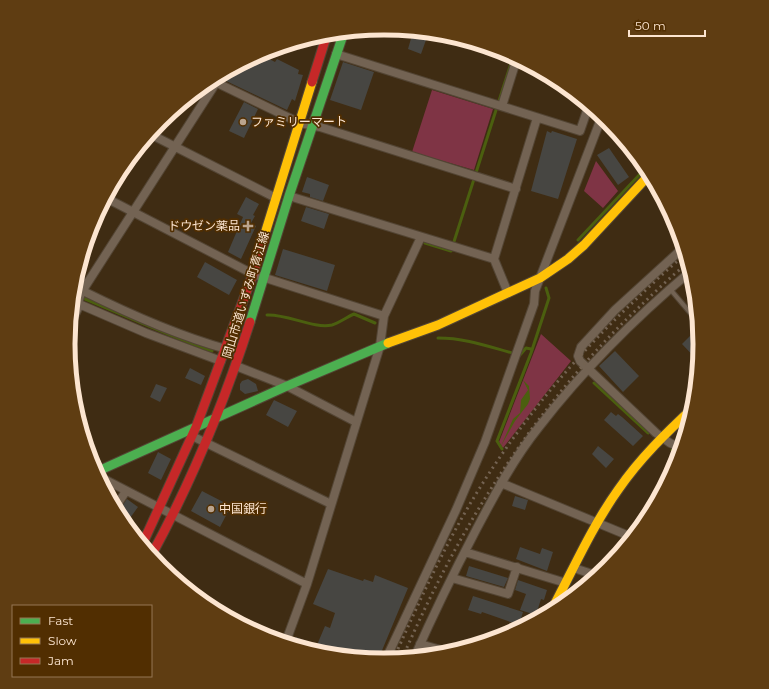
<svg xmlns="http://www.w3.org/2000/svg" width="769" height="689" font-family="Montserrat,'Noto Sans JP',sans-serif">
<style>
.green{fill:#7f3445}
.water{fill:#4b5f0f}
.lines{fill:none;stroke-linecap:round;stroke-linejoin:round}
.stream{stroke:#4b5f0f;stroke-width:3}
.building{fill:#474642}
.lane-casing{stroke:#534534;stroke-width:6}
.street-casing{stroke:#534534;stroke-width:10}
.fast-casing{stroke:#534534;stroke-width:11}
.slow-casing{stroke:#534534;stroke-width:11}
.jam-casing{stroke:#534534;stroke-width:11}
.lane{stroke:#736353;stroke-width:4}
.street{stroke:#736353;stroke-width:8}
.fast{stroke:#4caf50;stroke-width:9}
.slow{stroke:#ffc107;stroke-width:9}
.jam{stroke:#c62828;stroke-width:9}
.rail{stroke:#746352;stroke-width:3;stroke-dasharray:2 4;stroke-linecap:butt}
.poi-dot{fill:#baa48e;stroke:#512e01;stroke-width:1.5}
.labels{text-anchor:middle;stroke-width:3.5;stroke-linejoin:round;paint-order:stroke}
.poi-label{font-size:12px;fill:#fce5d0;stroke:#512e01;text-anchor:start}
.street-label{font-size:12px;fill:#fce5d0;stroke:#512e01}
.rim{fill:none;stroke:#fce5d0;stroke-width:5}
</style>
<rect width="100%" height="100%" fill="#3f2c13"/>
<path class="green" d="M432,90l61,19 -19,61 -62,-18z
M596,161l22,30 -15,17 -19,-17z
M541,334l30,27 -68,87 -4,-6z"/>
<path class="water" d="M523,380l6,6 1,13 -2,5 -13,17 -14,25 12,-27 7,-6 1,-13 7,-10z"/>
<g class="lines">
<path class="stream" d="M578,240l63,-67
M425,243l26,8 62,-194
M73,294c47,19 91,40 139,57
M267,315c21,-1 46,14 65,10 7,-2 15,-8 22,-11l21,9
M438,338c30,0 54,10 82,17l6,-7 5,1
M594,383l54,50
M502,449l-5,-8 34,-88 18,-55 -3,-10
M672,450l9,3"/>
</g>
<path class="building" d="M412,35l14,5 -5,14 -13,-5z
M260,54l15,8 2,-3 22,11 -1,4 5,1 -8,26 -3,-2 -5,11 -63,-30 5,-9z
M343,62l31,10 -13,38 -31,-10z
M244,102l14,7 -14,29 -15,-7z
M547,131l4,2 1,-2 25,8 -19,60 -27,-8z
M609,148l20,29 -11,8 -21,-30z
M307,177l22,8 -6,16 -13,-4v-3l-8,-2z
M246,197l13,7 -6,11 2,1 -4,7 5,3 -15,33 -13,-7 15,-35 -6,-3z
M306,207l23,7 -5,15 -23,-8z
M283,249l52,16 -8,26 -52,-16z
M205,262l32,18 -8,15 -32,-18z
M699,327l2,18 -2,17 -17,-18z
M615,351l24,25 -16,16 -24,-26z
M190,368l15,8 -4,9 -16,-7z
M248,379l8,5 2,7 -13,3 -5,-4v-6l2,-3z
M156,384l11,4 -7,14 -10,-5z
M274,400l23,11 -9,16 -22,-12z
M611,412l5,4 2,-2 4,3 21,19 -10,10 -29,-26z
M598,446l16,13 -8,9 -14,-14z
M158,452l13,7 -10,21 -13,-7z
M202,491l29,15 -11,21 -29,-16z
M515,496l13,4 -3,10 -13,-4z
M127,499l11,8 -13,18 -8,-12z
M520,547l20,7 2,-6 11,4 -6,19 -31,-12z
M469,566l39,12 -4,9 -38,-11z
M328,569l35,12 1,-2 9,3 2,-7 33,13 -30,72 -55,-5 -30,-9 3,-9 21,8 8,-19 5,2 5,-15 -22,-9z
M518,580l29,10 -3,10 -3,-1 -5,16 -16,-5 6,-16 -11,-4z
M473,596l50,16 -4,13 -37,-13 -1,2 -13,-4z"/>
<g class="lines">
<defs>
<path id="lane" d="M670,289l28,33"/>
<path id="street" d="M336,54l244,77 9,-26
M211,80l89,43 20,4 196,62
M502,106l15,-48
M150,134l126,64
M289,196l205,63
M106,198l147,76 131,42
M83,291c46,23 93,44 143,58
M508,293l-14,-34 43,-141
M72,301l74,32 75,28
M78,303l3,-10 140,-218
M70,325l10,-21
M236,366l51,20 69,36
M192,436l139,68
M682,448l-12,-5 -14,-10 -76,-72 -2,-5 3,-9 34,-37 69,-63
M98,476l209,108
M501,483l133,55
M115,508l11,-17
M465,552l101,31
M574,568l24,8
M452,578l56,16 9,-27
M285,644l22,-60 73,-238 4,-30 37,-79
M420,644l31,9
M414,658c19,-43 40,-86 62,-128 19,-36 38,-72 63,-103 45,-58 96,-109 152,-156
M385,661l71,-151 29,-68 49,-138 1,-13 67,-175"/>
<path id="fast" d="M250,322l39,-126 55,-164
M96,472l191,-86 101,-43"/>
<path id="slow" d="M263,240l49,-158
M388,343l50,-18 102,-47 28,-19 16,-14 66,-71
M550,613c22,-41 41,-85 68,-123 22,-32 49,-58 77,-84"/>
<path id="jam" d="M312,82l15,-48
M142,545l54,-118 57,-153 10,-34
M151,556c41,-75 73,-153 99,-234"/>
</defs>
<use href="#lane" class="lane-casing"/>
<use href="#street" class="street-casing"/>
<use href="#fast" class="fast-casing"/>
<use href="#slow" class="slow-casing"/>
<use href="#jam" class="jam-casing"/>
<use href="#lane" class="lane"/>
<use href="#street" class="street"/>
<use href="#fast" class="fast"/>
<use href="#slow" class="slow"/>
<use href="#jam" class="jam"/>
<path class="rail" d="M402,659c56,-130 130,-249 233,-348 17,-16 35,-34 54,-49
M393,660c22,-49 44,-98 70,-144 44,-77 101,-148 165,-209 19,-18 38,-37 58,-53"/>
</g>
<g class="poi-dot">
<circle cx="243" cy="122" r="4"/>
<path d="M246 220h4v4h4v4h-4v4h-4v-4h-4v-4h4z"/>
<circle cx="211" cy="509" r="4"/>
</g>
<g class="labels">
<g class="poi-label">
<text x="251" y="126">ファミリーマート</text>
<text x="240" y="230" text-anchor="end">ドウゼン薬品</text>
<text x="219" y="513">中国銀行</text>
</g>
<g class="street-label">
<text transform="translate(246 295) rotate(-73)" y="4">岡山市道いずみ町青江線</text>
</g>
</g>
<path d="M0 0H769V689H0ZM75 344a309 309 0 1 1 618 0a309 309 0 1 1-618 0Z" fill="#5f3d12" fill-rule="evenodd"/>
<path class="rim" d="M75 344a309 309 0 1 1 618 0a309 309 0 1 1-618 0Z"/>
<rect x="12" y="605" width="140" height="72" fill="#512e01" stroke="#957754"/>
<rect x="20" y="618" width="20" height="6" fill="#4caf50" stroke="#957754"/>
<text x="48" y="625" font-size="12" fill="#fce5d0">Fast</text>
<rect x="20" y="638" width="20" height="6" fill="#ffc107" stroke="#957754"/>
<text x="48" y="645" font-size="12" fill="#fce5d0">Slow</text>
<rect x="20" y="658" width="20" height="6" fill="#c62828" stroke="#957754"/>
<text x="48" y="665" font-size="12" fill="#fce5d0">Jam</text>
<path d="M629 30v6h76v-6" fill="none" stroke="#fce5d0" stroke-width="2"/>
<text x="635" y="30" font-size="12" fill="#fce5d0" stroke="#512e01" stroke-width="3" paint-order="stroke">50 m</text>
</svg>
